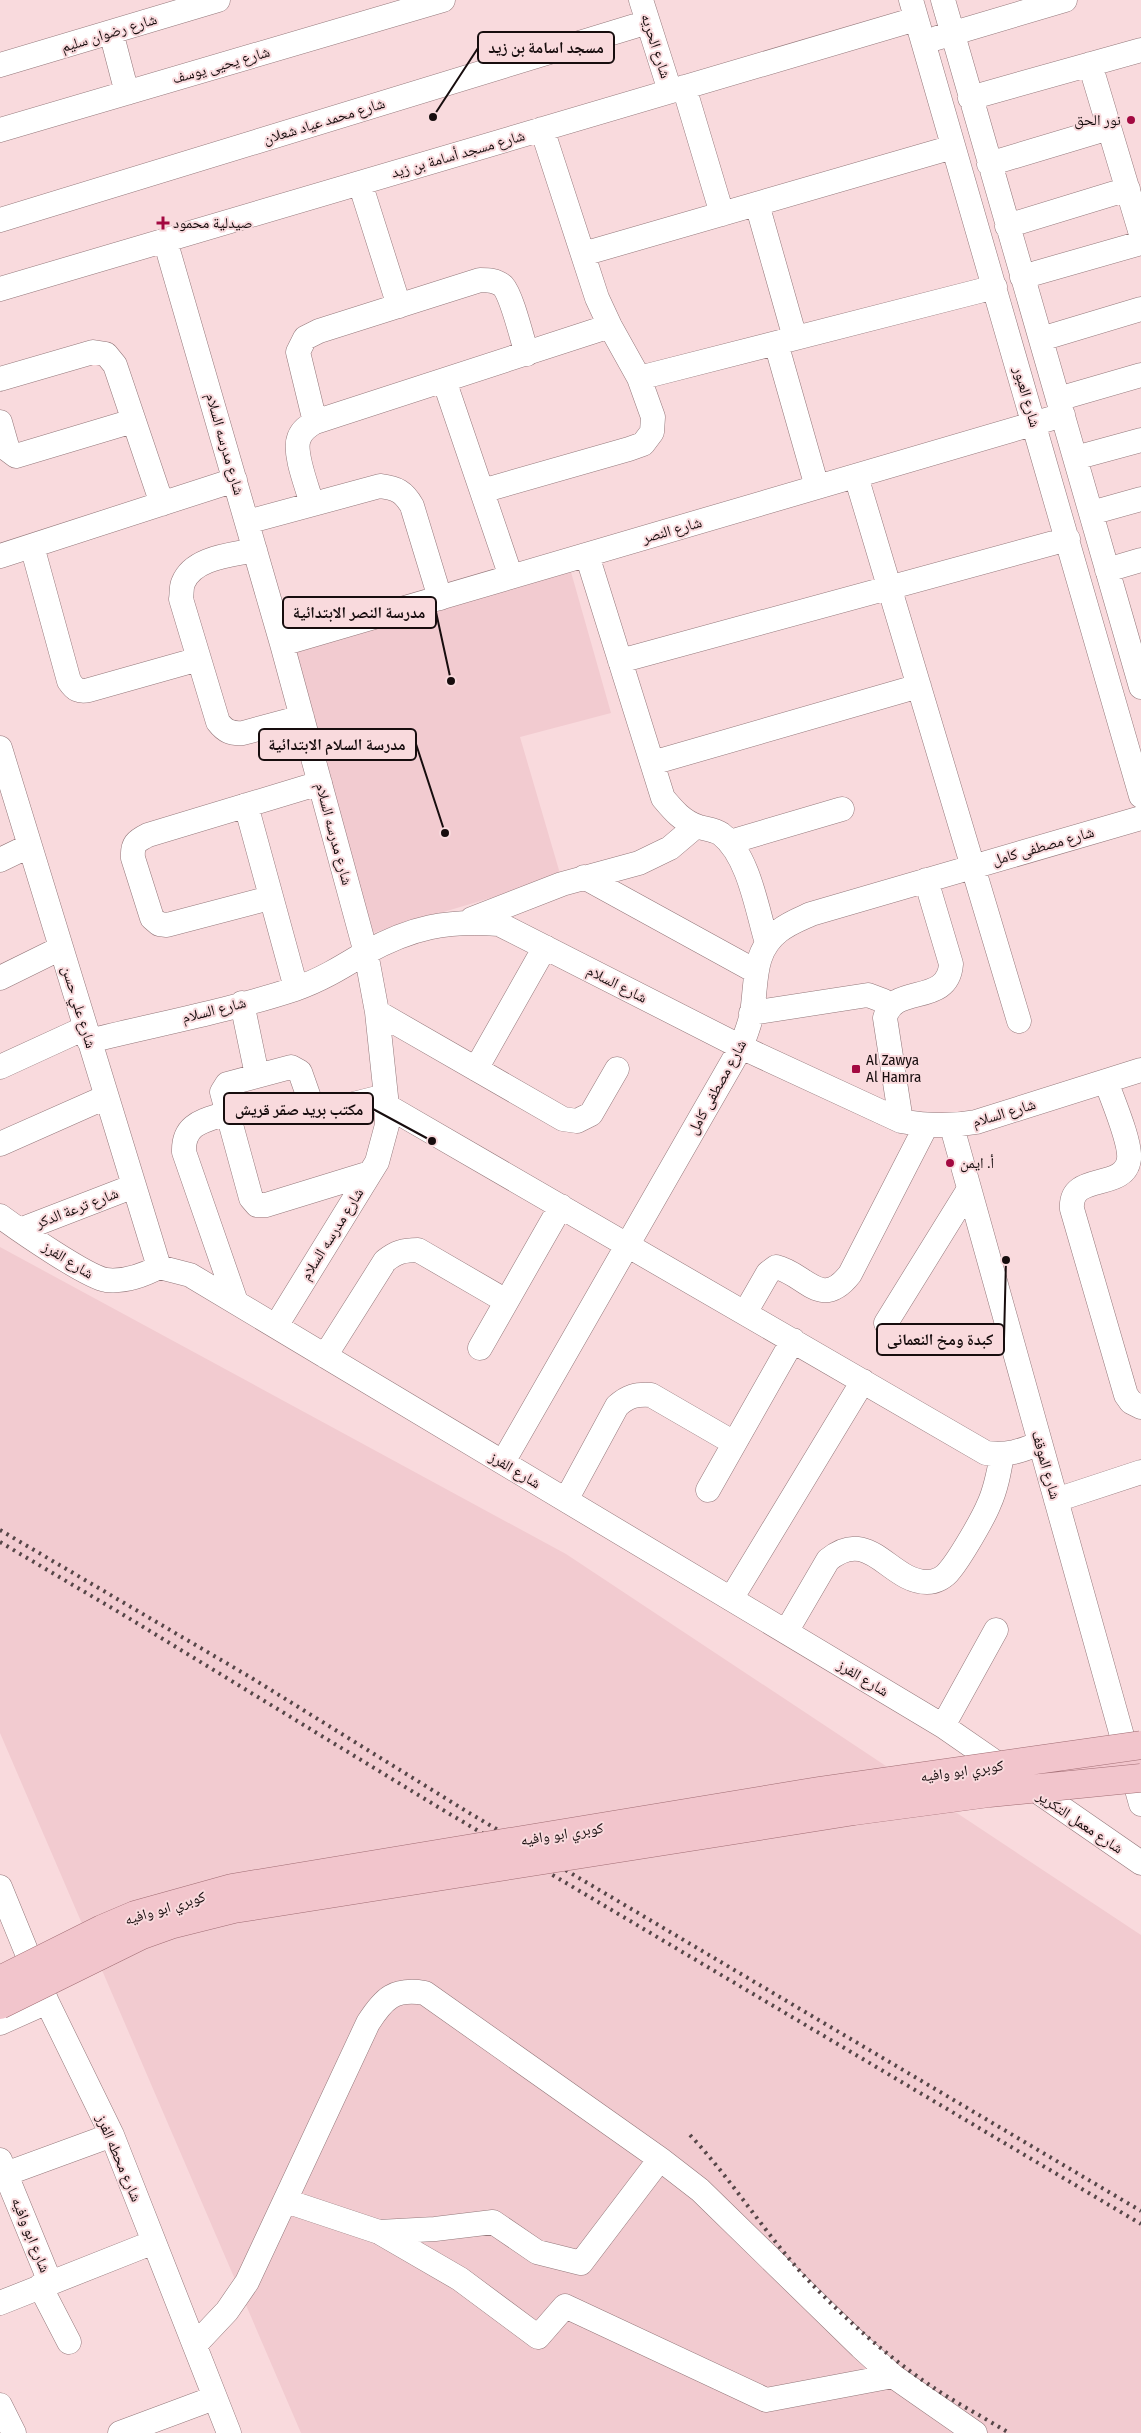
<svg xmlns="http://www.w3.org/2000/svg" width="1141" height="2433" font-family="'Fira Sans Condensed','Noto Naskh Arabic',sans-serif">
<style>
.built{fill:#f2cbd0}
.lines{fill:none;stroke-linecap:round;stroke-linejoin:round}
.minor-casing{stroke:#93777a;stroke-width:25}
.major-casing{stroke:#a06c73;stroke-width:29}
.minor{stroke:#fff;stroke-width:24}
.major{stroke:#f2c5cc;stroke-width:28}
.rail{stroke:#564648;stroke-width:4;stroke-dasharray:2.5 5;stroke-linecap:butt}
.major-bridge-casing{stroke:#a06c73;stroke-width:29;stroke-linecap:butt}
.major-bridge{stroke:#f2c5cc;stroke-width:28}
.poi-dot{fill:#a30941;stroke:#f9dadd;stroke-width:2}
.labels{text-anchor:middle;stroke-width:4;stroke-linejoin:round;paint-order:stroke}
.street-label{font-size:15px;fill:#170d0e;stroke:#f9dadd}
.poi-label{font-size:15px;fill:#170d0e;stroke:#f9dadd;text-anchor:start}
.leader{fill:none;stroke:#170d0e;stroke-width:2}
.callout-dot{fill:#170d0e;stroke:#f9dadd;stroke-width:2}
.callout{fill:#f9dadd;stroke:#170d0e;stroke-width:2}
.callout-label{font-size:16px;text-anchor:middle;font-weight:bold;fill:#170d0e}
</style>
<rect width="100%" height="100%" fill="#f9dadd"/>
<path class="built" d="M571,572l40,141 -91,24 41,140 -192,57 -78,-285z
M0,1247l566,307 575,381v498h-840l-301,-700z"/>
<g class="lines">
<defs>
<path id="minor" d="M641,0l29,91
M911,0l230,796
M943,0l198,687
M111,32l16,61
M937,38l128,-38
M1090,64l51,170
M0,65l218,-65
M684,87l38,127
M970,98l171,-48
M0,130l443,-130
M989,164l120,-36
M360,183l39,123
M757,204l38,134
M0,220l648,-198
M1007,226l121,-37
M165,240l117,404 84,309 11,59 10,94v19l-10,37 -101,164
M583,254l370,-107
M1022,277l119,-34
M0,289l916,-270
M1041,339l100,-30
M776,343l41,144
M639,378l356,-91
M0,379l93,-27 13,2 9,11 47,139
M444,380l67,197
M1058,399l83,-24
M0,422l8,28 8,6 117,-35
M315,422l-17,-70 7,-14 14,-7 161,-51c8,0 16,0 23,6 9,10 19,53 24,68
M1075,458l66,-18
M856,476l163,545
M482,491l147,-42 14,-5 9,-12 1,-15 -14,-39 -29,-52 -13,-28 -55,-169
M312,504c-4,-15 -19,-51 -13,-66 3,-8 9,-12 16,-16l295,-96
M1091,513l50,-14
M247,522l133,-36c17,2 24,6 32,20l28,92
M32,546l37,135c6,9 10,11 20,9l110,-31
M255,550c-23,5 -62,7 -72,33 -2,5 -1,11 -2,16l37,123c7,9 13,12 25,11l59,-16
M587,555l76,243c10,12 20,24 36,29 7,2 16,3 22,7 28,22 36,76 46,109
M0,556l235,-76
M1107,570l34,-10
M282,644l781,-229
M620,661l448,-122
M0,748l159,519
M652,763l267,-77
M246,805l50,183
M730,842l112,-33
M0,860l29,-14
M584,877l171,94
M270,898l-103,27 -8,-1 -7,-6 -19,-60c-1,-14 3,-17 15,-23l172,-52
M472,919l90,-35 77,-21 31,-15 26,-22
M0,978l61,-30
M242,1003l15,72
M377,1012l186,107 14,2 14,-7 26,-45
M751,1013l117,-18 16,6 5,6
M89,1041c68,-17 139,-30 206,-52 26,-9 47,-22 70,-36 47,-26 82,-33 134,-29l242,123 160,74c26,5 48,6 75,1l165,-52
M0,1067l85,-39
M476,1069l69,-122
M1106,1081c6,18 25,61 23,78 -4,33 -60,12 -57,50l54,186 5,7 10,5
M387,1106l599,347c21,3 35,-2 54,-10
M227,1113c-23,8 -44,10 -43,39l52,150
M901,1121l-16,-103c8,-35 63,-11 66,-54l-25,-84
M952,1127l189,677
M0,1144l106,-47
M370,1173l-104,32h-9l-6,-7 -29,-106 5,-8 64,-17 9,5 13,37 9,3 63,-16
M0,1216c19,14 87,61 106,64 18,2 38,-5 53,-13l31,8 753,451 198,137
M20,1230l114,-44
M745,1313l23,-40 8,-6c30,7 45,44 74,7l76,-148
M886,1323l83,-134
M480,1348l81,-142
M325,1356l60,-95c11,-9 19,-11 33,-11l88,51
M503,1462l238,-415c4,-11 9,-23 11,-34 5,-31 0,-61 27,-82 10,-8 21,-12 32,-17l330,-96
M708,1490l85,-150
M566,1500l51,-94c11,-10 19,-12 34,-11l83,48
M1056,1500l85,-28
M731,1599l132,-218
M786,1632l42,-72c42,-35 61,22 99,22 9,0 18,-5 23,-12 10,-12 33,-51 39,-66 7,-15 10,-32 13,-49
M943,1726l53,-96
M0,1887l47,115 65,133 117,298
M0,2023l47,-21
M0,2160l50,122
M0,2176l112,-41
M286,2201l93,31 81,47 78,58 27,-31 201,94 127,-24
M379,2232l56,-3 58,-7 44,30 44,11 79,-104
M40,2286l29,56
M0,2303l154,-61
M195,2345l32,-34 20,-29 121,-259c16,-25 26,-35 57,-30l235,166 40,31 161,157 32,29 82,57
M0,2405l14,28
M120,2433l94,-35"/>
<path id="major" d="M1042,1776l99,-17"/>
</defs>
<use href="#minor" class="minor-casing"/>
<use href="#major" class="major-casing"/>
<use href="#minor" class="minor"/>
<use href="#major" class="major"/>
<path class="rail" d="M0,1530l250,147 216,134 675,400
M0,1542l122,72 316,193 703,417
M690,2135c43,46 75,99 118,145 38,40 80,77 126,108 24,16 51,30 75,45"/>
<defs>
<path id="major-bridge" d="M0,1980l102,-51 33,-14 97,-27 587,-97 322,-46
M0,2005l142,-70 28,-10 64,-16 620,-98 135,-18 152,-15"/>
</defs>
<use href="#major-bridge" class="major-bridge-casing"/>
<use href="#major-bridge" class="major-bridge"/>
</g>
<g class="poi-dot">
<circle cx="1131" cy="120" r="5"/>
<path d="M160.5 215.5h5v5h5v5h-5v5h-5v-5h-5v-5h5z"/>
<rect x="851" y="1064" width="10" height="10" rx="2.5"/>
<circle cx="950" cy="1163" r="5"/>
</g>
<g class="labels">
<g class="street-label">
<text transform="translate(109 33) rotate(-17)" y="5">شارع رضوان سليم</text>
<text transform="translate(656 46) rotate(72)" y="5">شارع الحريه</text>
<text transform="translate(221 65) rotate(-16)" y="5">شارع يحيى يوسف</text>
<text transform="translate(324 121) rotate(-17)" y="5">شارع محمد عياد شعلان</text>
<text transform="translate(458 154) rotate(-16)" y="5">شارع مسجد أسامة بن زيد</text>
<text transform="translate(1027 397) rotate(74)" y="5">شارع العبور</text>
<text transform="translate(225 444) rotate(74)" y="5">شارع مدرسه السلام</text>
<text transform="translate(672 530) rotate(-16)" y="5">شارع النصر</text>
<text transform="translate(334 834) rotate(75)" y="5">شارع مدرسه السلام</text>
<text transform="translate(1043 846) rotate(-16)" y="5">شارع مصطفى كامل</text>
<text transform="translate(617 984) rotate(27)" y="5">شارع السلام</text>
<text transform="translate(79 1007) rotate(73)" y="5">شارع علي حسن</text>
<text transform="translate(214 1010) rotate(-14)" y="5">شارع السلام</text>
<text transform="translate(717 1087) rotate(-61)" y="5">شارع مصطفى كامل</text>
<text transform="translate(1004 1113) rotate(-17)" y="5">شارع السلام</text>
<text transform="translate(77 1208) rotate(-21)" y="5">شارع ترعة الدكر</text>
<text transform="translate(332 1234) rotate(-58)" y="5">شارع مدرسه السلام</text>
<text transform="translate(68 1260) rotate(32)" y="5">شارع الفرز</text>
<text transform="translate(1046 1465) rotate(74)" y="5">شارع الموقف</text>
<text transform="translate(515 1470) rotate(31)" y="5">شارع الفرز</text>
<text transform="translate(863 1678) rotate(31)" y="5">شارع الفرز</text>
<text transform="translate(962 1771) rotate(-8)" y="5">كوبري ابو وافيه</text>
<text transform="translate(1080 1822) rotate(34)" y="5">شارع معمل التكرير</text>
<text transform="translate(562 1834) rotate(-9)" y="5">كوبري ابو وافيه</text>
<text transform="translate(165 1908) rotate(-17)" y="5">كوبري ابو وافيه</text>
<text transform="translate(119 2158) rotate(67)" y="5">شارع محطه الفرز</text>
<text transform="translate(31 2235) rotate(68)" y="5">شارع ابو وافيه</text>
</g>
<g class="poi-label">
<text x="1121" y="125" text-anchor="end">نور الحق</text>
<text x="173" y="228">صيدلية محمود</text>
<text x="866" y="1065">Al Zawya<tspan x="866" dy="17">Al Hamra</tspan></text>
<text x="960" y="1168">أ. ايمن</text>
</g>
</g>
<path class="leader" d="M433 117L478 48M451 681L436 612M445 833L416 744M432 1141L373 1109M1006 1260L1004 1339"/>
<g class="callout-dot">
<circle cx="433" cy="117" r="5"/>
<circle cx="451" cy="681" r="5"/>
<circle cx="445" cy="833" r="5"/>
<circle cx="432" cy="1141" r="5"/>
<circle cx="1006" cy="1260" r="5"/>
</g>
<g class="callout">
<rect x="478" y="32" width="136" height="31" rx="5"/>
<rect x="283" y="597" width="153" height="31" rx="5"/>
<rect x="259" y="729" width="157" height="31" rx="5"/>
<rect x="224" y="1093" width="149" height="31" rx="5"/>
<rect x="877" y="1324" width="127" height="31" rx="5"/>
</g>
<g class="callout-label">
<text x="546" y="53">مسجد اسامة بن زيد</text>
<text x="359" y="618">مدرسة النصر الابتدائية</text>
<text x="337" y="750">مدرسة السلام الابتدائية</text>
<text x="299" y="1115">مكتب بريد صقر قريش</text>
<text x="940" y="1345">كبدة ومخ النعمانى</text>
</g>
</svg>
